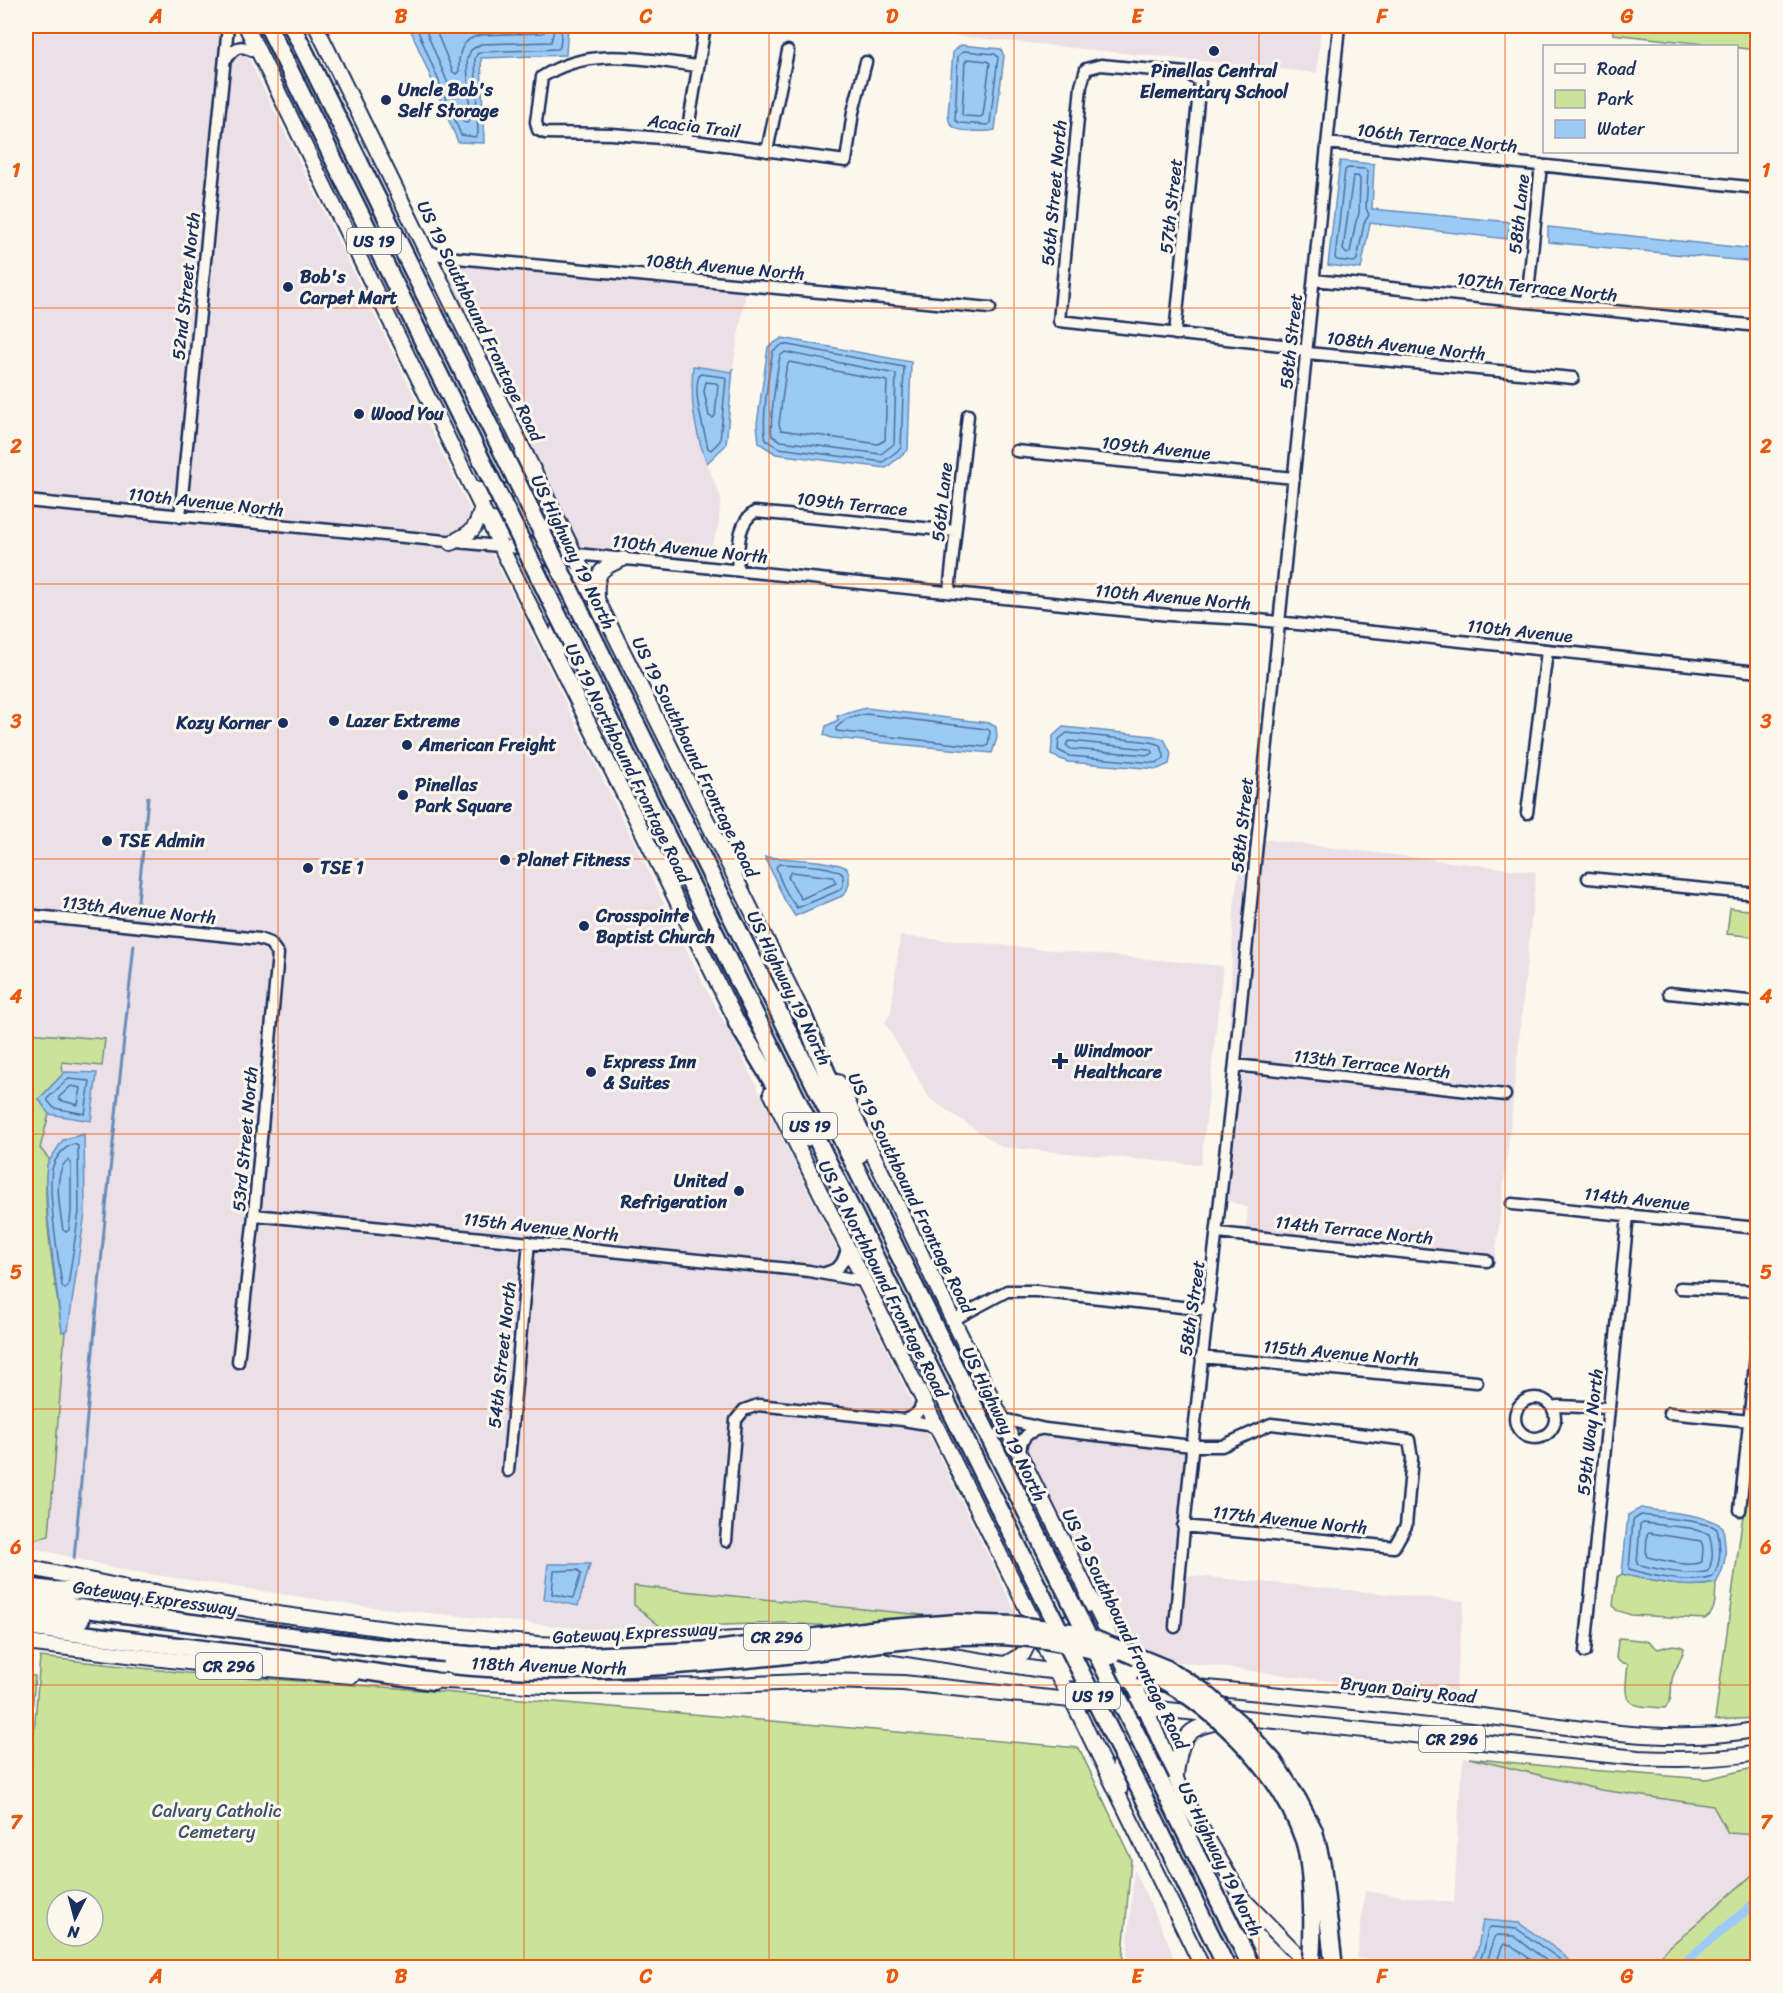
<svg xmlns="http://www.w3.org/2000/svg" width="1783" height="1993" font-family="Sriracha,sans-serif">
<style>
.built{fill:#ebe0e6}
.green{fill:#cbe399;stroke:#73897c;stroke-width:1.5;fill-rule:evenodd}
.water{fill:#9bcaf6;stroke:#688cb9;stroke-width:1.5}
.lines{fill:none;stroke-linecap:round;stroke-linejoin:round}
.shore{stroke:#4e6d9b;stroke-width:1.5}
.stream{stroke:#688cb9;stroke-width:3}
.canal{stroke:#9bcaf6;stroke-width:9}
.minor-casing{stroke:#1b2f5e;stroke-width:15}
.major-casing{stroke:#1b2f5e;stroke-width:18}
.highway-casing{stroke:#1b2f5e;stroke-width:21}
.minor{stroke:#fbf7ec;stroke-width:10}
.major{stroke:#fbf7ec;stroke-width:14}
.highway{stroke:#fbf7ec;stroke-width:16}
.highway-bridge-casing{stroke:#1b2f5e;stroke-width:21;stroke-linecap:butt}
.highway-bridge{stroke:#fbf7ec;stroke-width:16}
.grid{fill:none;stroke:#e8590c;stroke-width:1.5;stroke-opacity:0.55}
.poi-dot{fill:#1b2f5e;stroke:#fbf7ec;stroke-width:2}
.labels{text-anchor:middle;stroke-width:6;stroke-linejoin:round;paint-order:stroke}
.shield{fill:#fbf7ec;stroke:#5e6b89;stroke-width:1.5}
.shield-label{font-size:16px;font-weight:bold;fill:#1b2f5e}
.poi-label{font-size:18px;font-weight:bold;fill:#1b2f5e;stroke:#fbf7ec;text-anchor:start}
.street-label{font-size:18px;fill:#1b2f5e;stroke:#fbf7ec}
.park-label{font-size:18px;fill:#3e536a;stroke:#fbf7ec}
.neatline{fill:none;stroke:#e8590c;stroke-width:2}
.grid-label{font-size:20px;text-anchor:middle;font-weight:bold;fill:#e8590c}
</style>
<rect width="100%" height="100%" fill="#fbf7ec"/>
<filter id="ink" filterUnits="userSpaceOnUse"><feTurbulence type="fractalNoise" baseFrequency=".0167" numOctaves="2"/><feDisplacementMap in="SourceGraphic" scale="12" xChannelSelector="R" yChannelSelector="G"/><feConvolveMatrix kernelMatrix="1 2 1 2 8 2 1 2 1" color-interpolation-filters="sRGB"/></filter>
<g filter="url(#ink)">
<path class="built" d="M26,26h197l-47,485 -150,-15z
M900,26h421l-4,47 -417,-43z
M239,52l7,1 228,465 -1,5 -22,14 -266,-25 45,-451z
M457,263l289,28 -14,81 -39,-5 -3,25 13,61 18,45 -3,30 -12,34 -129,-14 -132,-267 4,-14z
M26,507l422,41 1,1 3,-1 39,3 214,436 28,51 107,218 -4,8 -13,4 -34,-4v-3l-126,-10 -404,-41 24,-243v-14l-9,-14 -14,-5 -14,-3 -220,-21z
M1243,837l9,1 -25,252 7,-183z
M1261,839l275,33 -25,249 -17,146 -5,-1h3v-10l-246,-26 2,-22 -22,-8 13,-129 269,30 2,-10 -270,-31z
M26,920l232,24 9,3 6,8 -40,412h9l16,-146 266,26 -21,229 9,1 22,-229 262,27 59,10 60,123 -3,4 -9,2 -142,-14v-2l-18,7 -11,15 -11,126h9l11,-124 6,-8 11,-4 141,15 27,4 92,188 -25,5 -358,-36 -1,19 27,22 -57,4 -251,-26 -230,-35 -97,-24v-5l23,-5 16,-205 3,-1 17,-117 -1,-78 -21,5 -13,20 -10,-12 9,-34 42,7 -26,-49 -2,2 -1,-12 42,-23 -78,-6z
M900,936l323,30 -22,199 -199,-18 -72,-48 -45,-76 6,-11z
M1045,1434l142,17 -17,181 9,1 5,-58 280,26 -9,96 -289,-37 -47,-15 -95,-194 5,-12 4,-3z
M1464,1757l137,33 113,16 14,27 29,2v36l-112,96h-71l-11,-13 -44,-31 -36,-3 -5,29 -7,18h-31l-10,-3 -73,-6 8,-67 89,12 6,-117z
M1134,1869l34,73 9,25 -51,1z"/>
<path class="green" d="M1613,26h144v24l-144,-16z
M1730,908l27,3v26l-30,-3z
M26,1033l79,6 -3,27 -40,-4 1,12 -24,25 10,15 -9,34 10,12c-13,20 8,142 12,171h3l-16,205 -23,5z
M1747,1486l10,1v231l-42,2z
M1622,1574c31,7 63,16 94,9 -1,13 1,29 -11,36l-74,-4 -15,-5 -3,-5 4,-28z
M634,1586l359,36 -102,8 -105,-7 -125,4 -27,-22z
M1620,1638l28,3 10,8c9,-3 18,-6 26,-1 -2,10 -7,18 -11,28 -4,11 2,22 -8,32 -41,-2 -42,-3 -37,-44l-8,-2 -4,-4 2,-17z
M40,1657l147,16 210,15 682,60 52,111 -9,108h-1096v-131zM57,1900h36v36h-36z
M26,1676h9l-9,112z
M1469,1758l106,11 132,10 50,-12 -1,10 2,2 -1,56 -29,-2 -15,-27 -112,-16z
M1757,1871v96h-112l15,-12z"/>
<path class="water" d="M409,26h159l-2,29 -85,3 3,85 -26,-1z
M961,45l40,4 3,7 -9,74c-7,2 -34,2 -40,-2 -6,-3 -6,-8 -7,-13l5,-63z
M1340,161l34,3 -2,45 139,13 -4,17 -137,-16 -9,46 -33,-4z
M1548,227l206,22 3,2v11l-209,-20z
M782,338l129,24 -3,88 -22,18 -110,-14 -17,-11 -2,-19 11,-77z
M693,366l39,6 1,-4 -7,77 -19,18c-12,-30 -17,-65 -14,-97z
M866,708l123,15 7,4 1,11 -5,15 -160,-15 -8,-3 2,-9 12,-6 -1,-4z
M1063,727l90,9 11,3 7,14 -2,11 -11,5 -90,-7 -17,-7 2,-19z
M765,857l53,4 22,4 7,3 2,7v9l-3,8 -4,4 -47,20 -10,-15z
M65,1072l32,1 -6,48 -42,-7 -10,-15z
M84,1134l1,79 -17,117 -6,2 -14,-113 -2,-41 1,-14 16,-24z
M1641,1508c24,5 63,5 82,19 3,22 5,36 -7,56 -31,7 -63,-2 -94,-9l6,-59z
M548,1564h42l-12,42 -34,-7z
M1483,1920l36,3 44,31 11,13h-103l7,-18z"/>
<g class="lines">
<path class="shore" d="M416,26l45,109 14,2 3,-3 -3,-75 2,-5 5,-2 76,-3 2,-2 2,-21
M424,26l40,96 3,1 3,-3 -3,-61 4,-9 10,-6 70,-2 4,-16
M434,26l19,46 3,2 3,-3c-1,-17 2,-32 21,-36l63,-2 2,-2 1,-5
M964,51l31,3 3,3 -8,66 -2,2 -29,-2 -4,-3 3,-64z
M968,59l19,2 3,2 -7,52 -2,2 -17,-1 -2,-2 3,-52z
M1348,168l17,1 3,3 -2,36 3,7 -5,8 -7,37 -3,2 -17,-2 -2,-2 10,-88z
M1353,176h5l2,3 -1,35 -3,7 -6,31 -3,2 -4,-4z
M783,344l121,23 -3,81 -18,14 -104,-14 -13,-8c-5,-17 3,-70 7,-89z
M785,352l111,22 -2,70 -13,10 -100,-13 -9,-5c-3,-13 5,-65 8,-80z
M789,362l98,19 -2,59 -7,4 -97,-14 -2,-6 7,-55z
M700,374l24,3 2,2 -6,62 -9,9 -3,-2c-4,-20 -17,-57 -8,-74z
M706,382l10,1 2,2 -3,31 -2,2 -4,-2 -5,-25z
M866,714l121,15 3,2 -2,14 -3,2 -149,-16v-3l10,-9z
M1067,733l84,9 9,3 4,9v5l-8,4 -87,-7 -11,-6 1,-11z
M1069,741l80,8 4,3 -4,3 -78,-6 -5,-4z
M779,864c15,1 55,0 64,11v11l-5,5 -41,17c-9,-11 -17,-27 -21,-41z
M791,872l42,5 3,6 -35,16 -13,-22z
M68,1079l22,2 -5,33 -31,-6 -6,-7v-3z
M71,1086l10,2 -3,17 -19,-5v-3z
M74,1144l4,2 1,66 -11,74 -3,3 -3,-3c-3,-24 -16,-101 -9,-120 3,-9 12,-20 21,-22z
M68,1160l3,3v49l-2,18 -3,2 -3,-2c-3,-18 -11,-59 5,-70z
M1641,1515l50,6 21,5 5,3c4,16 4,34 -4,48 -22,8 -61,-1 -84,-8l4,-49z
M1643,1523l47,5 19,6c4,11 5,26 -1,37 -17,6 -53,-2 -71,-7l3,-39z
M1649,1533l52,8 2,6 -1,15c-14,6 -39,-2 -55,-5l-1,-3 1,-19z
M578,1570l3,4 -8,24 -21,-4 2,-23z
M1477,1968l7,-18 4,-21 3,-2 26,2 41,29 8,10
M1485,1968l10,-31 3,-2 16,1 42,32
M1495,1968l7,-22 3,-2 6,1 31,23"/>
<path class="stream" d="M137,911l11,-114
M74,1559l32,-351 28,-263"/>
<path class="canal" d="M1678,1968l80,-68"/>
<defs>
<path id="minor" d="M226,59c11,-16 16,-13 32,-6
M698,66c-53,-6 -108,-21 -156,11l-6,45 2,8 7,3 67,1 74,6 160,21 7,-49 13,-50
M686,140l19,-114
M1327,143l431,45
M767,151l21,-100
M423,248l13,6 21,4 533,50
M1314,280l444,46
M1527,302l14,-137
M1175,334l25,-253 -14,-8 -85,-8 -15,4 -5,17 -22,235 232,25 16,7 266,25
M1016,451l278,27
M26,501l504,48
M180,517l48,-491
M548,551l621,64 80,4 509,53
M737,570c2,-19 -1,-47 18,-58l200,19
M949,592l19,-177
M1527,813l20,-162
M1588,878l170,16
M26,915l233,24 11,4 8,11 -24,261 -16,147
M1669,993l89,9
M1235,1065l270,30
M1512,1204l246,24
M254,1215l555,56 54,10
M1218,1233l269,28
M825,1273c15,-4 18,-9 22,-24
M1680,1288l78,3
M953,1320l54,-29h29l173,19
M1201,1357l276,25
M1515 1418a20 20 0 1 1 40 0a20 20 0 1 1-40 0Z
M1552,1407l6,-1 51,2
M1669,1413l81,8
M1003,1419l42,10 147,17h30l49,-22 138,16 3,18 -6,68 -12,21 -211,-21
M903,1420c13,-3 17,-8 20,-21
M1019,1453c2,-14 8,-22 21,-24
M508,1471l21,-229
M1740,1510l18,-174
M726,1541l10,-121 8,-10 14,-5 145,15 24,4 10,5
M1175,1627c15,-185 40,-370 59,-555 36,-349 68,-698 105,-1046
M1585,1652l43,-437"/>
<path id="major" d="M246,26l255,521 240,483
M316,26l258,527 233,469
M473,487l16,9 17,-3 13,-10 4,-7 -1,-21
M493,520c13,15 30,20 46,31 19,12 34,27 50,42
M451,543c22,-11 25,-13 31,-36
M597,596c-2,-24 5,-29 26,-37
M556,651c-2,-38 18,-48 51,-32
M838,1082l115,238 193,389 40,93 57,97 68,69
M771,1093l265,534 19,44 17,29 131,268
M26,1567l96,20
M147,1591l123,22 138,19 130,12 66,3 165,-10
M1049,1623c23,5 36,-10 38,-31
M26,1643l170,20 156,13
M889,1646l153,24 123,14
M1047,1653l57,37 18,8
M1005,1664l18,-10 11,-22
M425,1680l143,7 137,-1 119,-5 79,2 735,75c41,2 79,2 120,-5
M1196,1687c98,9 196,18 294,30 84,10 185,30 268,12
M1176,1775c4,-35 9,-50 47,-53
M1120,1789l-3,-13 4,-16 15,-9 16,3"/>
<path id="highway" d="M268,26l212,431
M292,26l208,421
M597,645l467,943
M578,656l465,941
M802,1013l58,141
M737,1023l69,115
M26,1587l23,3 106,3
M26,1601l181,24
M26,1612l55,7
M26,1627l249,31 158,23
M1161,1783l91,185
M1142,1794l85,174"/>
</defs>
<use href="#minor" class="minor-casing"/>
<use href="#major" class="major-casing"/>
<use href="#highway" class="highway-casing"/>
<use href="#minor" class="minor"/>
<use href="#major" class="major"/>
<use href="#highway" class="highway"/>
<defs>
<path id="highway-bridge" d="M500,447l97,198
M480,457l98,199
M1064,1588l97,195
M1043,1597l99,197
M207,1625l167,22 95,8 96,2 150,-7 164,-21 78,-6 59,2 63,8 88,36 37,23 36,32 33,37 25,39 16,31 8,34 12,103
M451,1665c109,11 218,2 327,-9 99,-10 199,-34 298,-10 12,3 24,5 35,10
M1140,1669c68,29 140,100 164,171 9,28 10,97 6,128"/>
</defs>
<use href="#highway-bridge" class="highway-bridge-casing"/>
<use href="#highway-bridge" class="highway-bridge"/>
</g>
</g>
<path class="grid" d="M278,26v1942M524,26v1942M769,26v1942M1014,26v1942M1259,26v1942M1505,26v1942M26,308h1732M26,584h1732M26,859h1732M26,1134h1732M26,1409h1732M26,1685h1732"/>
<g class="poi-dot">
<circle cx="1214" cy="51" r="6"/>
<circle cx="386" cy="100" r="6"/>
<circle cx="288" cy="287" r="6"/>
<circle cx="359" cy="414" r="6"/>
<circle cx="334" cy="721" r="6"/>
<circle cx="283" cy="723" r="6"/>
<circle cx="407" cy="745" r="6"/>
<circle cx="403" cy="795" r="6"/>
<circle cx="107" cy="841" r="6"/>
<circle cx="505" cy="860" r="6"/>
<circle cx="308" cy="868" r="6"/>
<circle cx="584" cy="926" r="6"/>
<path d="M1057 1052h6v6h6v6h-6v6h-6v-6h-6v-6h6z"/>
<circle cx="591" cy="1072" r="6"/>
<circle cx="739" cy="1191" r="6"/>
</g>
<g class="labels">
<g class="shield">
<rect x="347" y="228" width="54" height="26" rx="4.5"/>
<rect x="783" y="1113" width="54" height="26" rx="4.5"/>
<rect x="744" y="1624" width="66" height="26" rx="4.5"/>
<rect x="196" y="1653" width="66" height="26" rx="4.5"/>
<rect x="1066" y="1683" width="54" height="26" rx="4.5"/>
<rect x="1419" y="1726" width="66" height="26" rx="4.5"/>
</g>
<g class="shield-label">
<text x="374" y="247">US 19</text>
<text x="810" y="1132">US 19</text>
<text x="777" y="1643">CR 296</text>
<text x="229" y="1672">CR 296</text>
<text x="1093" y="1702">US 19</text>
<text x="1452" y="1745">CR 296</text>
</g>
<g class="poi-label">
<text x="1214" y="77" text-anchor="middle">Pinellas Central<tspan x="1214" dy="21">Elementary School</tspan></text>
<text x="398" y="96">Uncle Bob's<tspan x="398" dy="21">Self Storage</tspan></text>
<text x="300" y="283">Bob's<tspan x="300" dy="21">Carpet Mart</tspan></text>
<text x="371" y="420">Wood You</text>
<text x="346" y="727">Lazer Extreme</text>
<text x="271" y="729" text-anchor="end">Kozy Korner</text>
<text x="419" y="751">American Freight</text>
<text x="415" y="791">Pinellas<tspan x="415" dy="21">Park Square</tspan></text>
<text x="119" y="847">TSE Admin</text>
<text x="517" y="866">Planet Fitness</text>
<text x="320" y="874">TSE 1</text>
<text x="596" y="922">Crosspointe<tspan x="596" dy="21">Baptist Church</tspan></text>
<text x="1074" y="1057">Windmoor<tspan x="1074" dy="21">Healthcare</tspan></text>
<text x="603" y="1068">Express Inn<tspan x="603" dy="21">&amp; Suites</tspan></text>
<text x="727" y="1187" text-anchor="end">United<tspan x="727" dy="21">Refrigeration</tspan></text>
</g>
<g class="street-label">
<text transform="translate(694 126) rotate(7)" y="6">Acacia Trail</text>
<text transform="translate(1437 138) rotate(6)" y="6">106th Terrace North</text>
<text transform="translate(1054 193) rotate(-85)" y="6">56th Street North</text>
<text transform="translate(1171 206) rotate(-84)" y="6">57th Street</text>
<text transform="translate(1519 214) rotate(-84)" y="6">58th Lane</text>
<text transform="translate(725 267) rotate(5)" y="6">108th Avenue North</text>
<text transform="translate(186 286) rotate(-84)" y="6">52nd Street North</text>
<text transform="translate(1537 287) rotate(6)" y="6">107th Terrace North</text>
<text transform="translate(480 321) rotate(64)" y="6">US 19 Southbound Frontage Road</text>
<text transform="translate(1291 341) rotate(-84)" y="6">58th Street</text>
<text transform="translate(1406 346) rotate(6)" y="6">108th Avenue North</text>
<text transform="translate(1156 448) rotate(6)" y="6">109th Avenue</text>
<text transform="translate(206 502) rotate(6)" y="6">110th Avenue North</text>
<text transform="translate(942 502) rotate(-84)" y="6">56th Lane</text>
<text transform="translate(852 504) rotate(6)" y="6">109th Terrace</text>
<text transform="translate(690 549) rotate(6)" y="6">110th Avenue North</text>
<text transform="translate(573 552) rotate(64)" y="6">US Highway 19 North</text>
<text transform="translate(1173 597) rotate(5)" y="6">110th Avenue North</text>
<text transform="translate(1520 631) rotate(6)" y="6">110th Avenue</text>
<text transform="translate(695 757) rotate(64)" y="6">US 19 Southbound Frontage Road</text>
<text transform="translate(628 763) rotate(64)" y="6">US 19 Northbound Frontage Road</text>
<text transform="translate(1242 825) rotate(-84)" y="6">58th Street</text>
<text transform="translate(139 910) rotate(6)" y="6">113th Avenue North</text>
<text transform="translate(789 988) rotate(64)" y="6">US Highway 19 North</text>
<text transform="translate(1372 1064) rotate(6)" y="6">113th Terrace North</text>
<text transform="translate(245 1139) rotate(-85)" y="6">53rd Street North</text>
<text transform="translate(911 1193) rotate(64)" y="6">US 19 Southbound Frontage Road</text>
<text transform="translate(1637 1199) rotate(6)" y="6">114th Avenue</text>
<text transform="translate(541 1227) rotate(6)" y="6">115th Avenue North</text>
<text transform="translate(1354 1230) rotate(6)" y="6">114th Terrace North</text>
<text transform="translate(883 1279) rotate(63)" y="6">US 19 Northbound Frontage Road</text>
<text transform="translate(1192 1308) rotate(-82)" y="6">58th Street</text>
<text transform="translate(1341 1353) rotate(5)" y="6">115th Avenue North</text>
<text transform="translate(502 1355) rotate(-84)" y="6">54th Street North</text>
<text transform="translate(1004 1424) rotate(64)" y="6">US Highway 19 North</text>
<text transform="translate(1590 1432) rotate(-84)" y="6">59th Way North</text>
<text transform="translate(1290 1520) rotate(6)" y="6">117th Avenue North</text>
<text transform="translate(155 1598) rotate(8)" y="6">Gateway Expressway</text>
<text transform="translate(1125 1629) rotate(64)" y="6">US 19 Southbound Frontage Road</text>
<text transform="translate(635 1633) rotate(-3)" y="6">Gateway Expressway</text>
<text transform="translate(549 1666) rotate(2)" y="6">118th Avenue North</text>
<text transform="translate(1408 1690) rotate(6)" y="6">Bryan Dairy Road</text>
<text transform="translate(1220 1859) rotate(64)" y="6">US Highway 19 North</text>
</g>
<g class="park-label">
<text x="217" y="1817">Calvary Catholic<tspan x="217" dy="21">Cemetery</tspan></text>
</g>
</g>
<rect width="1783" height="1993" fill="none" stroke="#fbf7ec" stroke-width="66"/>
<rect x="1543" y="45" width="195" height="108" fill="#fbf7ec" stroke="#a1a7b3" stroke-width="1.5"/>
<rect x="1555" y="64" width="30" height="9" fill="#fbf7ec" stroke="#a1a7b3" stroke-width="1.5"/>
<text x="1597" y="75" font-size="18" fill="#1b2f5e">Road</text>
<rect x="1555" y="90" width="30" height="18" fill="#cbe399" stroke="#a1a7b3" stroke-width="1.5"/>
<text x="1597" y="105" font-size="18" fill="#1b2f5e">Park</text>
<rect x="1555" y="120" width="30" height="18" fill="#9bcaf6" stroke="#a1a7b3" stroke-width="1.5"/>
<text x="1597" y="135" font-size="18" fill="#1b2f5e">Water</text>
<g transform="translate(75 1918) rotate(186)"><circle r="28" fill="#fbf7ec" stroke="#a1a7b3" stroke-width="1.5"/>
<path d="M0-4.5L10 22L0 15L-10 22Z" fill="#1b2f5e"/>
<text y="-9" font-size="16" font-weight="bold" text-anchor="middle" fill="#1b2f5e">N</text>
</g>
<rect x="33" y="33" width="1717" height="1927" class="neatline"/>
<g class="grid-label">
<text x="156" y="23">A</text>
<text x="401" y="23">B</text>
<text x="646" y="23">C</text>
<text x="892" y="23">D</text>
<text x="1137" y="23">E</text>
<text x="1382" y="23">F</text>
<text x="1627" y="23">G</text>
<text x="16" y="177">1</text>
<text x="1766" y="177">1</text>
<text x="16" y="453">2</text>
<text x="1766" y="453">2</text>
<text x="16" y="728">3</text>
<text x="1766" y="728">3</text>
<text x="16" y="1003">4</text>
<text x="1766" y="1003">4</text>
<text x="16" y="1279">5</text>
<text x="1766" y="1279">5</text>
<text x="16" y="1554">6</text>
<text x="1766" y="1554">6</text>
<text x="16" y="1829">7</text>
<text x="1766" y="1829">7</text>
<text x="156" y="1983">A</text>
<text x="401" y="1983">B</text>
<text x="646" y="1983">C</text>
<text x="892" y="1983">D</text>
<text x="1137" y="1983">E</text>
<text x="1382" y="1983">F</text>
<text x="1627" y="1983">G</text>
</g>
</svg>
